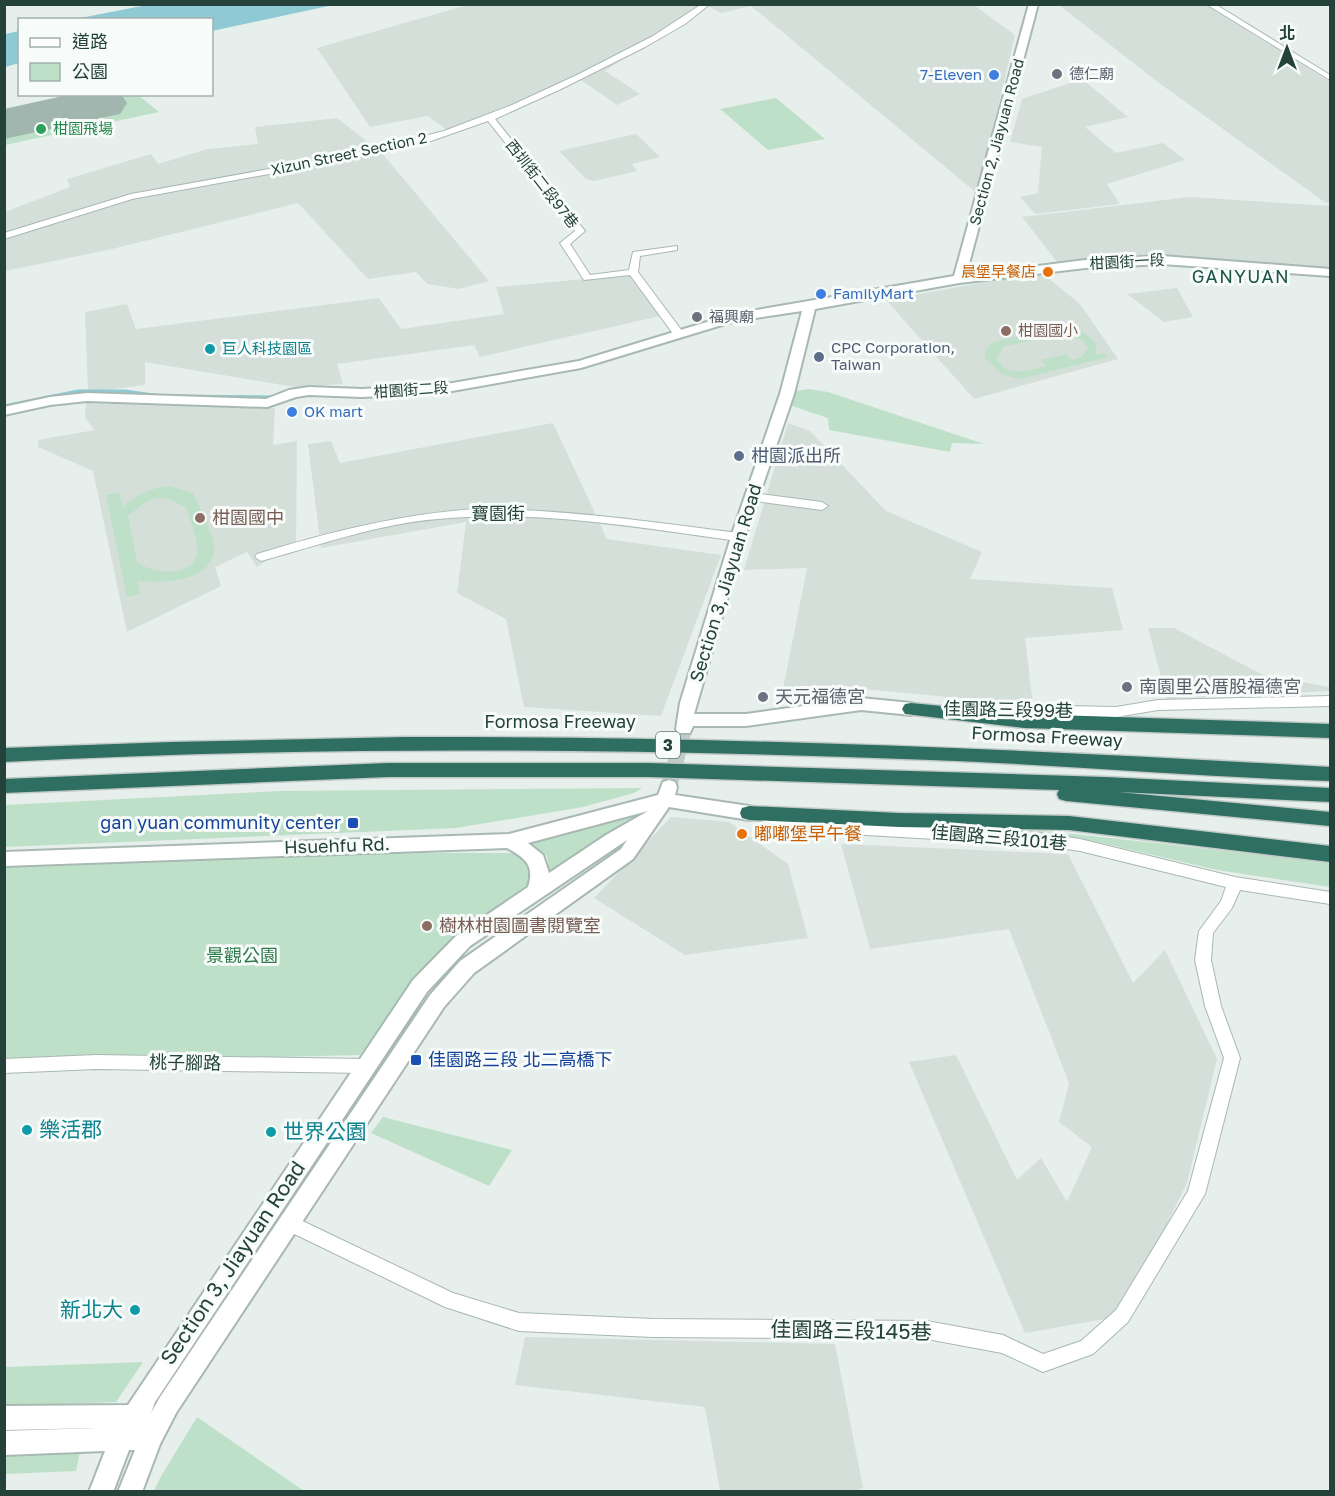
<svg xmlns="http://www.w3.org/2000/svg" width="1335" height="1496" font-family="'Golos Text','Noto Sans TC',sans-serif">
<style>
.built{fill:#d4dfda}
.green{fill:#bfe0c8;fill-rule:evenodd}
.water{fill:#8ec9d4}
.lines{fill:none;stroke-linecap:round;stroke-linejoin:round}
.stream{stroke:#8ec9d4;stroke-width:3}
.runway{fill:#a2b6b0;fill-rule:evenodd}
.tertiary-tunnel{stroke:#bfccc8;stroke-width:16;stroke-dasharray:16 8;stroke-linecap:butt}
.minor-casing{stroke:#a8b8b2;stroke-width:2}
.tertiary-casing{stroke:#a8b8b2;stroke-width:4}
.motorway-casing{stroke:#c2cac8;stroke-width:3}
.minor{fill:#fff;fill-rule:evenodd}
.tertiary{fill:#fff;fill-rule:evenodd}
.motorway{fill:#2f6f62;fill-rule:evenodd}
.worship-dot{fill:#6b7280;stroke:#f7fbf9;stroke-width:2}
.shop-dot{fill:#3f7fe0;stroke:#f7fbf9;stroke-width:2}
.leisure-dot{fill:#2e9e5b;stroke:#f7fbf9;stroke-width:2}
.food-dot{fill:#e8710a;stroke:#f7fbf9;stroke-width:2}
.education-dot{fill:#8d6e63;stroke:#f7fbf9;stroke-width:2}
.culture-dot{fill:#0f9aa8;stroke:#f7fbf9;stroke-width:2}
.service-dot{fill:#5c6f8a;stroke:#f7fbf9;stroke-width:2}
.transit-dot{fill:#1a4fb4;stroke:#f7fbf9;stroke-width:2}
.labels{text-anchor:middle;stroke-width:6;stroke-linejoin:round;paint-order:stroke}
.far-worship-label{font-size:15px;fill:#5b616d;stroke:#f7fbf9;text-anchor:start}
.far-shop-label{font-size:15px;fill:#366cbe;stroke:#f7fbf9;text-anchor:start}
.far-leisure-label{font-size:15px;fill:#27864d;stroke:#f7fbf9;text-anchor:start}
.far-street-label{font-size:15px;fill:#24423a;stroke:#f7fbf9}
.far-food-label{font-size:15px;fill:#c56008;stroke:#f7fbf9;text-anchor:end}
.far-education-label{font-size:15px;fill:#785e54;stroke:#f7fbf9;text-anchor:start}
.far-service-label{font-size:15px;fill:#4e5e75;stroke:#f7fbf9;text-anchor:start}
.far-culture-label{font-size:15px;fill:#0d838f;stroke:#f7fbf9;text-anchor:start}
.shield{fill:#f7fbf9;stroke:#637a73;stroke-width:1.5}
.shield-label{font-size:16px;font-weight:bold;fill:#24423a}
.far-quarter-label{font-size:18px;letter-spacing:1.5px;fill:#1f5548;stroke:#f7fbf9}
.service-label{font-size:18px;fill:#4e5e75;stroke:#f7fbf9;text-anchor:start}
.street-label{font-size:18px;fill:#24423a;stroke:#f7fbf9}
.education-label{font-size:18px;fill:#785e54;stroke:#f7fbf9;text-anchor:start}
.worship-label{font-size:18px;fill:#5b616d;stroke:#f7fbf9;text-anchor:start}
.transit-label{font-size:18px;fill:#164399;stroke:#f7fbf9;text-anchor:end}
.food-label{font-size:18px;fill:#c56008;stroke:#f7fbf9;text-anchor:start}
.park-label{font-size:18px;fill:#2d7a4b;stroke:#f7fbf9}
.near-culture-label{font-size:21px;fill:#0d838f;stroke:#f7fbf9;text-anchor:start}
.near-street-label{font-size:21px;fill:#24423a;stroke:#f7fbf9}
</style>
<rect width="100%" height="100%" fill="#e6efeb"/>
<path class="built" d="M471,4l503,1 41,30 -37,159 -227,-188 -30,7 -15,-8 -101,66 35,23 -23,11 -36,-25 -130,53 -23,-17 -58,11 -53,-79z
M1059,5h148l123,77v121h-4l-167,-120z
M1082,79l46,38 -43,10 31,26 47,-10 22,17 -78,24 13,20 -85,10 -15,-17 18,-4 4,-46 -32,-5 12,-43z
M337,118l45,35 107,128 -30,8 -32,-5 -11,-12 -48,7 -70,-76 -190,47 -103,21v-59l65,-25 -3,-8 84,-25 7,10 50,-15 50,-5 -3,-17z
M636,134l24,23 -28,7 5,7 -43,10 -8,-2 -27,-28z
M1190,197l140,9v63l-158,-12 -114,6 -36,-46z
M1041,272l39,32 38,55 -144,40 -88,-99z
M629,275l31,41 -180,41 -6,-12 -137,19 6,20 -48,3 -150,-25v23l-57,7 -3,-80 42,-8 9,25 243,-31 22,31 103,-15 -8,-27z
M1177,288l16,29 -29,5 -37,-28z
M86,403l189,5 -2,37 24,-4 -1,101 -39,25 -10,-15 -32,15 6,19 -94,46 -34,-161 -55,-24v-7l57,-10 -10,-12z
M553,423l54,116 114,16 -60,161 -137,-9 -18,-88 -49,-26 9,-71 -145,26 -13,-104 23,-3 9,22z
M788,423l22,8 76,80 96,41 -12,27 142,9 11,42 -98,8 8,67 -170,-16 -80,-1 24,-120 -63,2z
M1148,628h26l89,47 67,12v4l-163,8z
M671,817l58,5 59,42 20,74 -123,17 -91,-57z
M841,844l227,10 65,129 32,-33 52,109 -30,124 -65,133 -97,17 -116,-271 47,-7 61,125 24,-22 26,44 25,-55 -33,-25 10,-39 -60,-154 -139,20z
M525,1337l310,7 28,144 -9,4 -134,-1 -15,-84 -190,-22z"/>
<path class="green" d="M98,94l40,1 21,17 -154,33v-31z
M776,98l49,41 -57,11 -48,-41z
M1058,326c15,1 29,5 38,18v11l8,-2 5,4 -89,22 -18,-5 -17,-16v-7l6,-8zM1062,332l21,8 5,9 -7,8 -9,3 -6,-6 -25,6 5,6c-17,4 -38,13 -49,-7l6,-12z
M809,389l19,3 156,52 -32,-1 -2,9 -121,-22 -1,-12 -36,-12 4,-15z
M170,486l23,7c5,12 21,43 21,53 1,38 -53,37 -77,35l3,13 -13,3 -21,-102 13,-3 4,15c14,-13 27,-19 47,-21zM157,498l12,1 18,9c3,13 11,30 10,43 -2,28 -45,23 -60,11l-9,-46 19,-15z
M642,788l-8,5 -51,14 -127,21 -451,19v-42l274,-14z
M635,816l-23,27 -62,29 -3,-16 -17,-13z
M1016,829c105,8 209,24 314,32v26l-113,-17 -115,-27z
M259,853h252l14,4 9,19 -6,8 -96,74 -72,97 -355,8 -1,-199z
M383,1117l129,33 -23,36 -118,-53z
M143,1362l-27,40 -111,4v-39z
M197,1417l107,74h-150l6,-13z
M80,1452l-4,19 -71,3v-19z"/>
<path class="water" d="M147,5v-1l186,1 -121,26v-11l-137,-1z
M19,31v32l-14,4v-33z"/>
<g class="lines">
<path class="stream" d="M171,396l103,1
M4,406l74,-15h47l36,5"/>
<path class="runway" d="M72,94h49l6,9 -7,11 -116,25v-30z"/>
<path class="tertiary-tunnel" d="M669,787l15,-58"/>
<defs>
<path id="minor" d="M702,4h8l-25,20 -40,23 -84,42 -66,30 90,112 -15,13 20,31 39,-5 4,-18 44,-6v4l-37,6 -2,16 44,59v4h-8l-44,-60 -46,5 -24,-37 15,-12 -87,-110 -60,21 -39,10 -257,47 -128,40v-6l127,-39 221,-40 92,-23 68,-26 65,-30 76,-39z
M1206,4h9l115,71v5z
M752,493l70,9 6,4 -6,4 -74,-10v-6z
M476,509c88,0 175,13 262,24l6,4 -6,4c-99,-13 -199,-32 -300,-22 -61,5 -118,26 -177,42l-6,-4 2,-3c72,-22 143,-40 219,-45z
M1330,696v10l-172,4 -42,7 -158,-3 -7,-5 7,-5 158,3 42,-7z
M766,811l31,8 241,14 42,6 155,38 95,15v12l-90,-14 -8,18 -19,25 -2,27 10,46 19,52 -35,136 -77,128 -35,32 -50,18 -41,-19 -75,-14 -274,-2 -134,-6 -74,-24 -161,-78 -3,-6 3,-6 6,-2 163,78 66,20 134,6 274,2 76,14 40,19 38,-13 35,-31 72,-119 36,-133 -19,-52 -10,-46 4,-29 22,-30 5,-14 -146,-36 -42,-6 -241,-14 -36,-10 -2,-4 2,-4z
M96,1055l269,4 6,2 2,5 -2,5 -6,2 -269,-4 -92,4v-14z"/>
<path id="tertiary" d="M1029,4h9l-72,271 119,-15 77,-4 168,13v7l-168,-12 -77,4 -126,15 -144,26 -21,85 -49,143 -51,177h52l115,-16 50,5 6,2 2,4 -2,4 -6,2 -50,-5 -115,16h-53l-3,7h-12l-2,-4 4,-26 51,-166 49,-143 22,-83 -67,10 -154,47 -140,25 -79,4 -53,-2 -13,2 -29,10 -180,-6 -37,4 -46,10v-8l46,-10 37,-4 179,6 23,-9 20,-3 53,2 79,-4 138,-24 154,-47 221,-38z
M669,780l6,2 2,5 -2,8 74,11 6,2 3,5 -3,5 -6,2 -80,-13 -36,52 -159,114 -30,34 -268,406 -16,31 -18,48h-24l17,-42h-6l-16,42h-24l16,-41 -101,4v-24l92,-3 -92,2v-24l124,-1 285,-425 43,-44 72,-49c7,-22 -3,-29 -21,-39l-503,18v-14l505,-18 149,-39 5,-13zM648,811l-42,24 -57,38 -6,-18 -15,-12zM627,840l-6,9 -161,112 -30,34 -270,402 -9,16 4,-11 272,-410 43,-46z"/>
<path id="motorway" d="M911,703l113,11 306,10v14l-306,-10 -119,-14 -3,-5 3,-5z
M404,737c309,-1 617,12 926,30v14c-133,-4 -266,-16 -399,-21 -309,-12 -618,-14 -927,2v-14l167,-6z
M388,763h261l456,14 225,11v14l-212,-10 212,20v14l-264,-25 -7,-2 -2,-5 2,-4 -410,-13h-261l-384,16v-14z
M749,806l150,7 170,3 261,30v16l-261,-32 -170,-3 -150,-7 -7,-2 -2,-5 2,-5z"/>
</defs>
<use href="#minor" class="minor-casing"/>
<use href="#tertiary" class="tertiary-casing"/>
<use href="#motorway" class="motorway-casing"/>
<use href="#minor" class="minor"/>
<use href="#tertiary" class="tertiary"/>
<use href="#motorway" class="motorway"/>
</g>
<g class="worship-dot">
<circle cx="1057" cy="74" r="6"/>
<circle cx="697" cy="317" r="6"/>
<circle cx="1127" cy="687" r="6"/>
<circle cx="763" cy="697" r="6"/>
</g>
<g class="shop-dot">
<circle cx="994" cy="75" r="6"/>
<circle cx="821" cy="294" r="6"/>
<circle cx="292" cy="412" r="6"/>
</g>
<circle class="leisure-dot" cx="41" cy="129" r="6"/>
<g class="food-dot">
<circle cx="1048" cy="272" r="6"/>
<circle cx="742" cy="834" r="6"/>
</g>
<g class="education-dot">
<circle cx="1006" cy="331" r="6"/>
<circle cx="200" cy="518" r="6"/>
<circle cx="427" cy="926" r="6"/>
</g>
<g class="culture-dot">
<circle cx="210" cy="349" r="6"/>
<circle cx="27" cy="1130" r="6"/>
<circle cx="271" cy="1132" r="6"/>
<circle cx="135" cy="1310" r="6"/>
</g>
<g class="service-dot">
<circle cx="819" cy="357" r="6"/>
<circle cx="739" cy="456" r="6"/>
</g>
<g class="transit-dot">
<rect x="347" y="817" width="12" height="12" rx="3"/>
<rect x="410" y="1054" width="12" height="12" rx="3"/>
</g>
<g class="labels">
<g class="far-worship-label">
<text x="1069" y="79">德仁廟</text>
<text x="709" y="322">福興廟</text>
</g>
<g class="far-shop-label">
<text x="982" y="80" text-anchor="end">7-Eleven</text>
<text x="833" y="299">FamilyMart</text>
<text x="304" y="417">OK mart</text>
</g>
<g class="far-leisure-label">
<text x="53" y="134">柑園飛場</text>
</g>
<g class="far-street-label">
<text transform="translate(997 142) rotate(-75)" y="5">Section 2, Jiayuan Road</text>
<text transform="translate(349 154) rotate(-12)" y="5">Xizun Street Section 2</text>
<text transform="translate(542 184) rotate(52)" y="5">西圳街二段97巷</text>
<text transform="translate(1127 262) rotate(-3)" y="5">柑園街一段</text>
<text transform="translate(411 390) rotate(-4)" y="5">柑園街二段</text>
</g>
<g class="far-food-label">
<text x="1036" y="277">晨堡早餐店</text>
</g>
<g class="far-education-label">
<text x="1018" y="336">柑園國小</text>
</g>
<g class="far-service-label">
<text x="831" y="353">CPC Corporation,<tspan x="831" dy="17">Taiwan</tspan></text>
</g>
<g class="far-culture-label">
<text x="222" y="354">巨人科技園區</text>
</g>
<rect class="shield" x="656" y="732" width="24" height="26" rx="4.5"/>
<g class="shield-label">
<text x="668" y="751">3</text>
</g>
<g class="far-quarter-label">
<text x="1241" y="283">GANYUAN</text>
</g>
<g class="service-label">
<text x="751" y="462">柑園派出所</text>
</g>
<g class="street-label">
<text x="498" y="520">寶園街</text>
<text transform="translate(726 583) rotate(-73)" y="6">Section 3, Jiayuan Road</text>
<text transform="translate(1008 710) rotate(1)" y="6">佳園路三段99巷</text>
<text x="560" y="728">Formosa Freeway</text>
<text transform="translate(1047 737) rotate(3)" y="6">Formosa Freeway</text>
<text transform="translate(999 838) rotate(5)" y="6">佳園路三段101巷</text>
<text transform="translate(337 846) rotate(-2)" y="6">Hsuehfu Rd.</text>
<text transform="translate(185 1063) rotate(1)" y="6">桃子腳路</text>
</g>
<g class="education-label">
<text x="212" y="524">柑園國中</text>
<text x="439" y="932">樹林柑園圖書閱覽室</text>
</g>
<g class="worship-label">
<text x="1139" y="693">南園里公厝股福德宮</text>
<text x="775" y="703">天元福德宮</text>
</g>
<g class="transit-label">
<text x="341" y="829">gan yuan community center</text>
<text x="428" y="1066" text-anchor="start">佳園路三段 北二高橋下</text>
</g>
<g class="food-label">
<text x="754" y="840">嘟嘟堡早午餐</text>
</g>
<g class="park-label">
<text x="242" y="962">景觀公園</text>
</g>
<g class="near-culture-label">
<text x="39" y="1137">樂活郡</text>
<text x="283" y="1139">世界公園</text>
<text x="123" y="1317" text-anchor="end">新北大</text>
</g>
<g class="near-street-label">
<text transform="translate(233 1263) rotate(-56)" y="7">Section 3, Jiayuan Road</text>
<text transform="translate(851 1331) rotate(1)" y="7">佳園路三段145巷</text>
</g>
</g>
<rect width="1335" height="1496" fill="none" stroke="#24423a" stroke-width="12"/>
<rect x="18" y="18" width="195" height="78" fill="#f7fbf9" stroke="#a3b1ad" stroke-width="1.5"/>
<rect x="30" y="38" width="30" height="9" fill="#ffffff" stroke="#a3b1ad" stroke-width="1.5"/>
<text x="72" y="48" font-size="18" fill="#24423a">道路</text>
<rect x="30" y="63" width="30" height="18" fill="#bfe0c8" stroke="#a3b1ad" stroke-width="1.5"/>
<text x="72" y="78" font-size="18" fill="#24423a">公園</text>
<g transform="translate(1287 48)" stroke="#f7fbf9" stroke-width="4.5" paint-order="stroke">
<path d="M0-4.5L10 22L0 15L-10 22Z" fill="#24423a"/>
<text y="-9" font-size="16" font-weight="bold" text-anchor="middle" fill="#24423a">北</text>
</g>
</svg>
